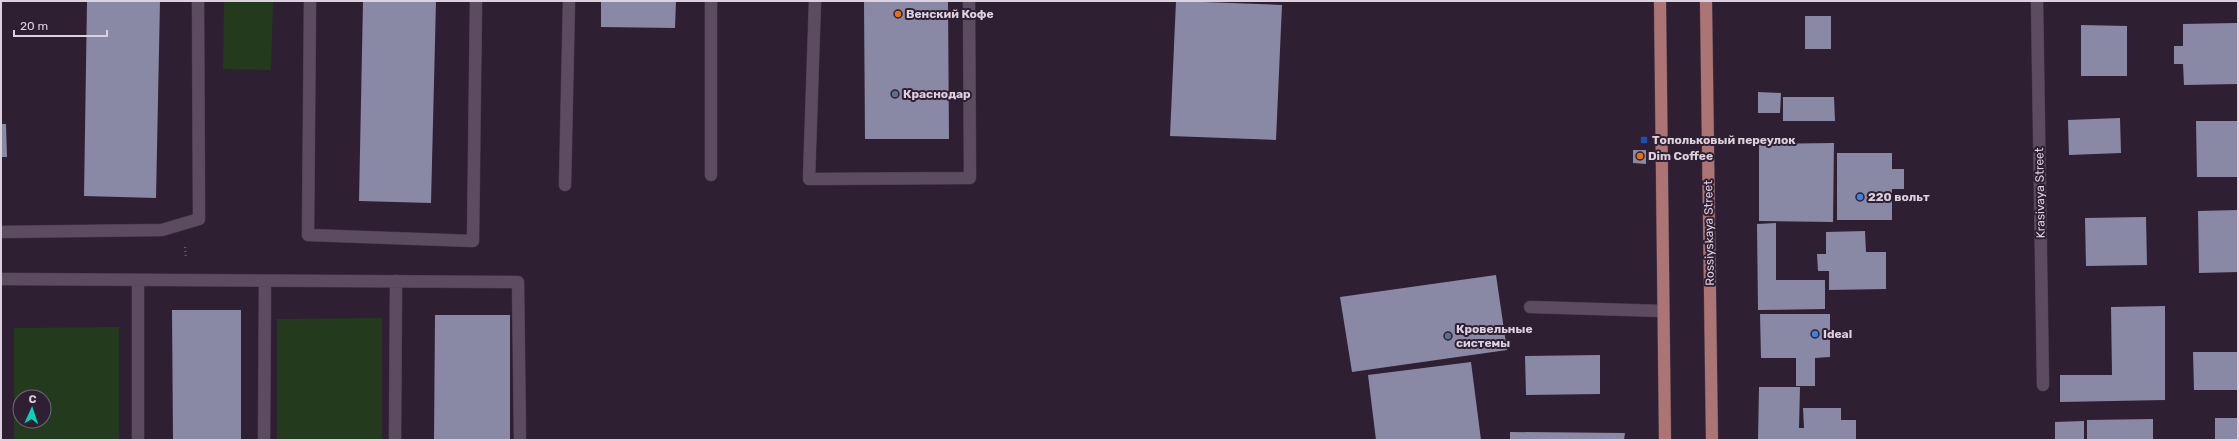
<svg xmlns="http://www.w3.org/2000/svg" width="2239" height="441" font-family="Rubik,sans-serif">
<style>
.green{fill:#233a1c;fill-rule:evenodd}
.building{fill:#8989a5}
.lines{fill:none;stroke-linecap:round;stroke-linejoin:round}
.minor-casing{stroke:#493c4d;stroke-width:13}
.major-casing{stroke:#493c4d;stroke-width:13}
.path{stroke:#66586a;stroke-width:2.5;stroke-dasharray:1 3;stroke-linecap:butt}
.minor{stroke:#5d4b62;stroke-width:12}
.major{stroke:#ac7573;stroke-width:12}
.food-dot{fill:#e8710a;stroke:#2f1f33;stroke-width:1.5}
.service-dot{fill:#5c6f8a;stroke:#2f1f33;stroke-width:1.5}
.transit-dot{fill:#1a4fb4;stroke:#2f1f33;stroke-width:1.5}
.shop-dot{fill:#3f7fe0;stroke:#2f1f33;stroke-width:1.5}
.labels{text-anchor:middle;stroke-width:4;stroke-linejoin:round;paint-order:stroke}
.poi-label{font-size:12px;font-weight:bold;fill:#dcd1de;stroke:#2f1f33;text-anchor:start}
.street-label{font-size:12px;fill:#dcd1de;stroke:#2f1f33}
</style>
<rect width="100%" height="100%" fill="#2f1f33"/>
<path class="green" d="M224,1h49l-2,69 -48,-1z
M382,318v122h-105v-121z
M119,327v113h-105v-112zM20,397h24v24h-24z"/>
<path class="building" d="M87,1h73l-4,197 -72,-2z
M363,1h73l-5,202 -72,-2z
M601,1h75l-1,27 -74,-1z
M864,1h84l1,138h-84z
M1176,1l106,4 -6,135 -106,-4z
M1805,16h26v33h-26z
M2237,23l1,61 -54,1 -1,-21h-9v-18h9v-22z
M2081,25l46,1v50h-46z
M1758,92l23,1 -1,20h-22z
M1783,97h51l1,24h-52z
M2120,118l1,35 -52,2 -1,-35z
M2196,121h42v56h-41z
M1,124h5l1,33h-6z
M1834,143l-1,79 -74,-1v-77z
M1633,150h13v14l-13,-1z
M1837,153h55v16h12v20h-12v31h-55z
M2238,210v62l-39,1 -1,-62z
M2146,217l1,48 -61,1 -1,-48z
M1776,223v57h49v29l-67,1 -1,-86z
M1865,231l1,21h20v37l-57,1v-19h-11l-1,-17h9v-22z
M1496,275l11,75 -155,22 -12,-75z
M2165,306v94l-105,2v-27h52l-1,-68z
M172,310h69v130h-68z
M1760,314h70v43l-15,1v28h-19v-28h-35z
M435,315h75v125h-76z
M2193,352h45v38h-44z
M1600,355v39l-74,1 -1,-39z
M1471,362l10,78h-105l-8,-65z
M1759,387h41l-1,41h5l-1,-20h38v12h15v20h-98z
M2215,418h22v22h-22z
M2153,419v21h-66v-20z
M2084,421v19h-29v-18z
M1510,432l115,1 -1,7h-114z"/>
<g class="lines">
<defs>
<path id="minor" d="M310,1l-2,234 165,6 3,-240
M815,1l-6,178 161,-1 -1,-177
M2037,1l6,384
M711,175v-174
M565,185l4,-184
M1,232l161,-2 37,-11 -1,-218
M1,279l517,3 2,158
M138,280v160
M1530,307l133,4
M264,440l1,-159
M395,440l1,-159"/>
<path id="major" d="M1660,1l5,439
M1706,1l6,439"/>
</defs>
<use href="#minor" class="minor-casing"/>
<use href="#major" class="major-casing"/>
<path class="path" d="M185,247l1,11"/>
<use href="#minor" class="minor"/>
<use href="#major" class="major"/>
</g>
<g class="food-dot">
<circle cx="898" cy="14" r="4"/>
<circle cx="1640" cy="156" r="4"/>
</g>
<g class="service-dot">
<circle cx="895" cy="94" r="4"/>
<circle cx="1448" cy="336" r="4"/>
</g>
<rect class="transit-dot" x="1640" y="136" width="8" height="8" rx="2"/>
<g class="shop-dot">
<circle cx="1860" cy="197" r="4"/>
<circle cx="1815" cy="334" r="4"/>
</g>
<g class="labels">
<g class="poi-label">
<text x="906" y="18">Венский Кофе</text>
<text x="903" y="98">Краснодар</text>
<text x="1652" y="144">Топольковый переулок</text>
<text x="1648" y="160">Dim Coffee</text>
<text x="1868" y="201">220 вольт</text>
<text x="1456" y="333">Кровельные<tspan x="1456" dy="14">системы</tspan></text>
<text x="1823" y="338">Ideal</text>
</g>
<g class="street-label">
<text transform="translate(2040 193) rotate(-91)" y="4">Krasivaya Street</text>
<text transform="translate(1709 233) rotate(-91)" y="4">Rossiyskaya Street</text>
</g>
</g>
<rect width="2239" height="441" fill="none" stroke="#dcd1de" stroke-width="4"/>
<g transform="translate(32 409) rotate(3)"><circle r="19" fill="#2f1f33" stroke="#746677"/>
<path d="M0-3L7 15L0 10L-7 15Z" fill="#05d5b6"/>
<text y="-6" font-size="11" font-weight="bold" text-anchor="middle" fill="#dcd1de">С</text>
</g>
<path d="M14 30v6h93v-6" fill="none" stroke="#dcd1de" stroke-width="2"/>
<text x="20" y="30" font-size="12" fill="#dcd1de" stroke="#2f1f33" stroke-width="3" paint-order="stroke">20 m</text>
</svg>
